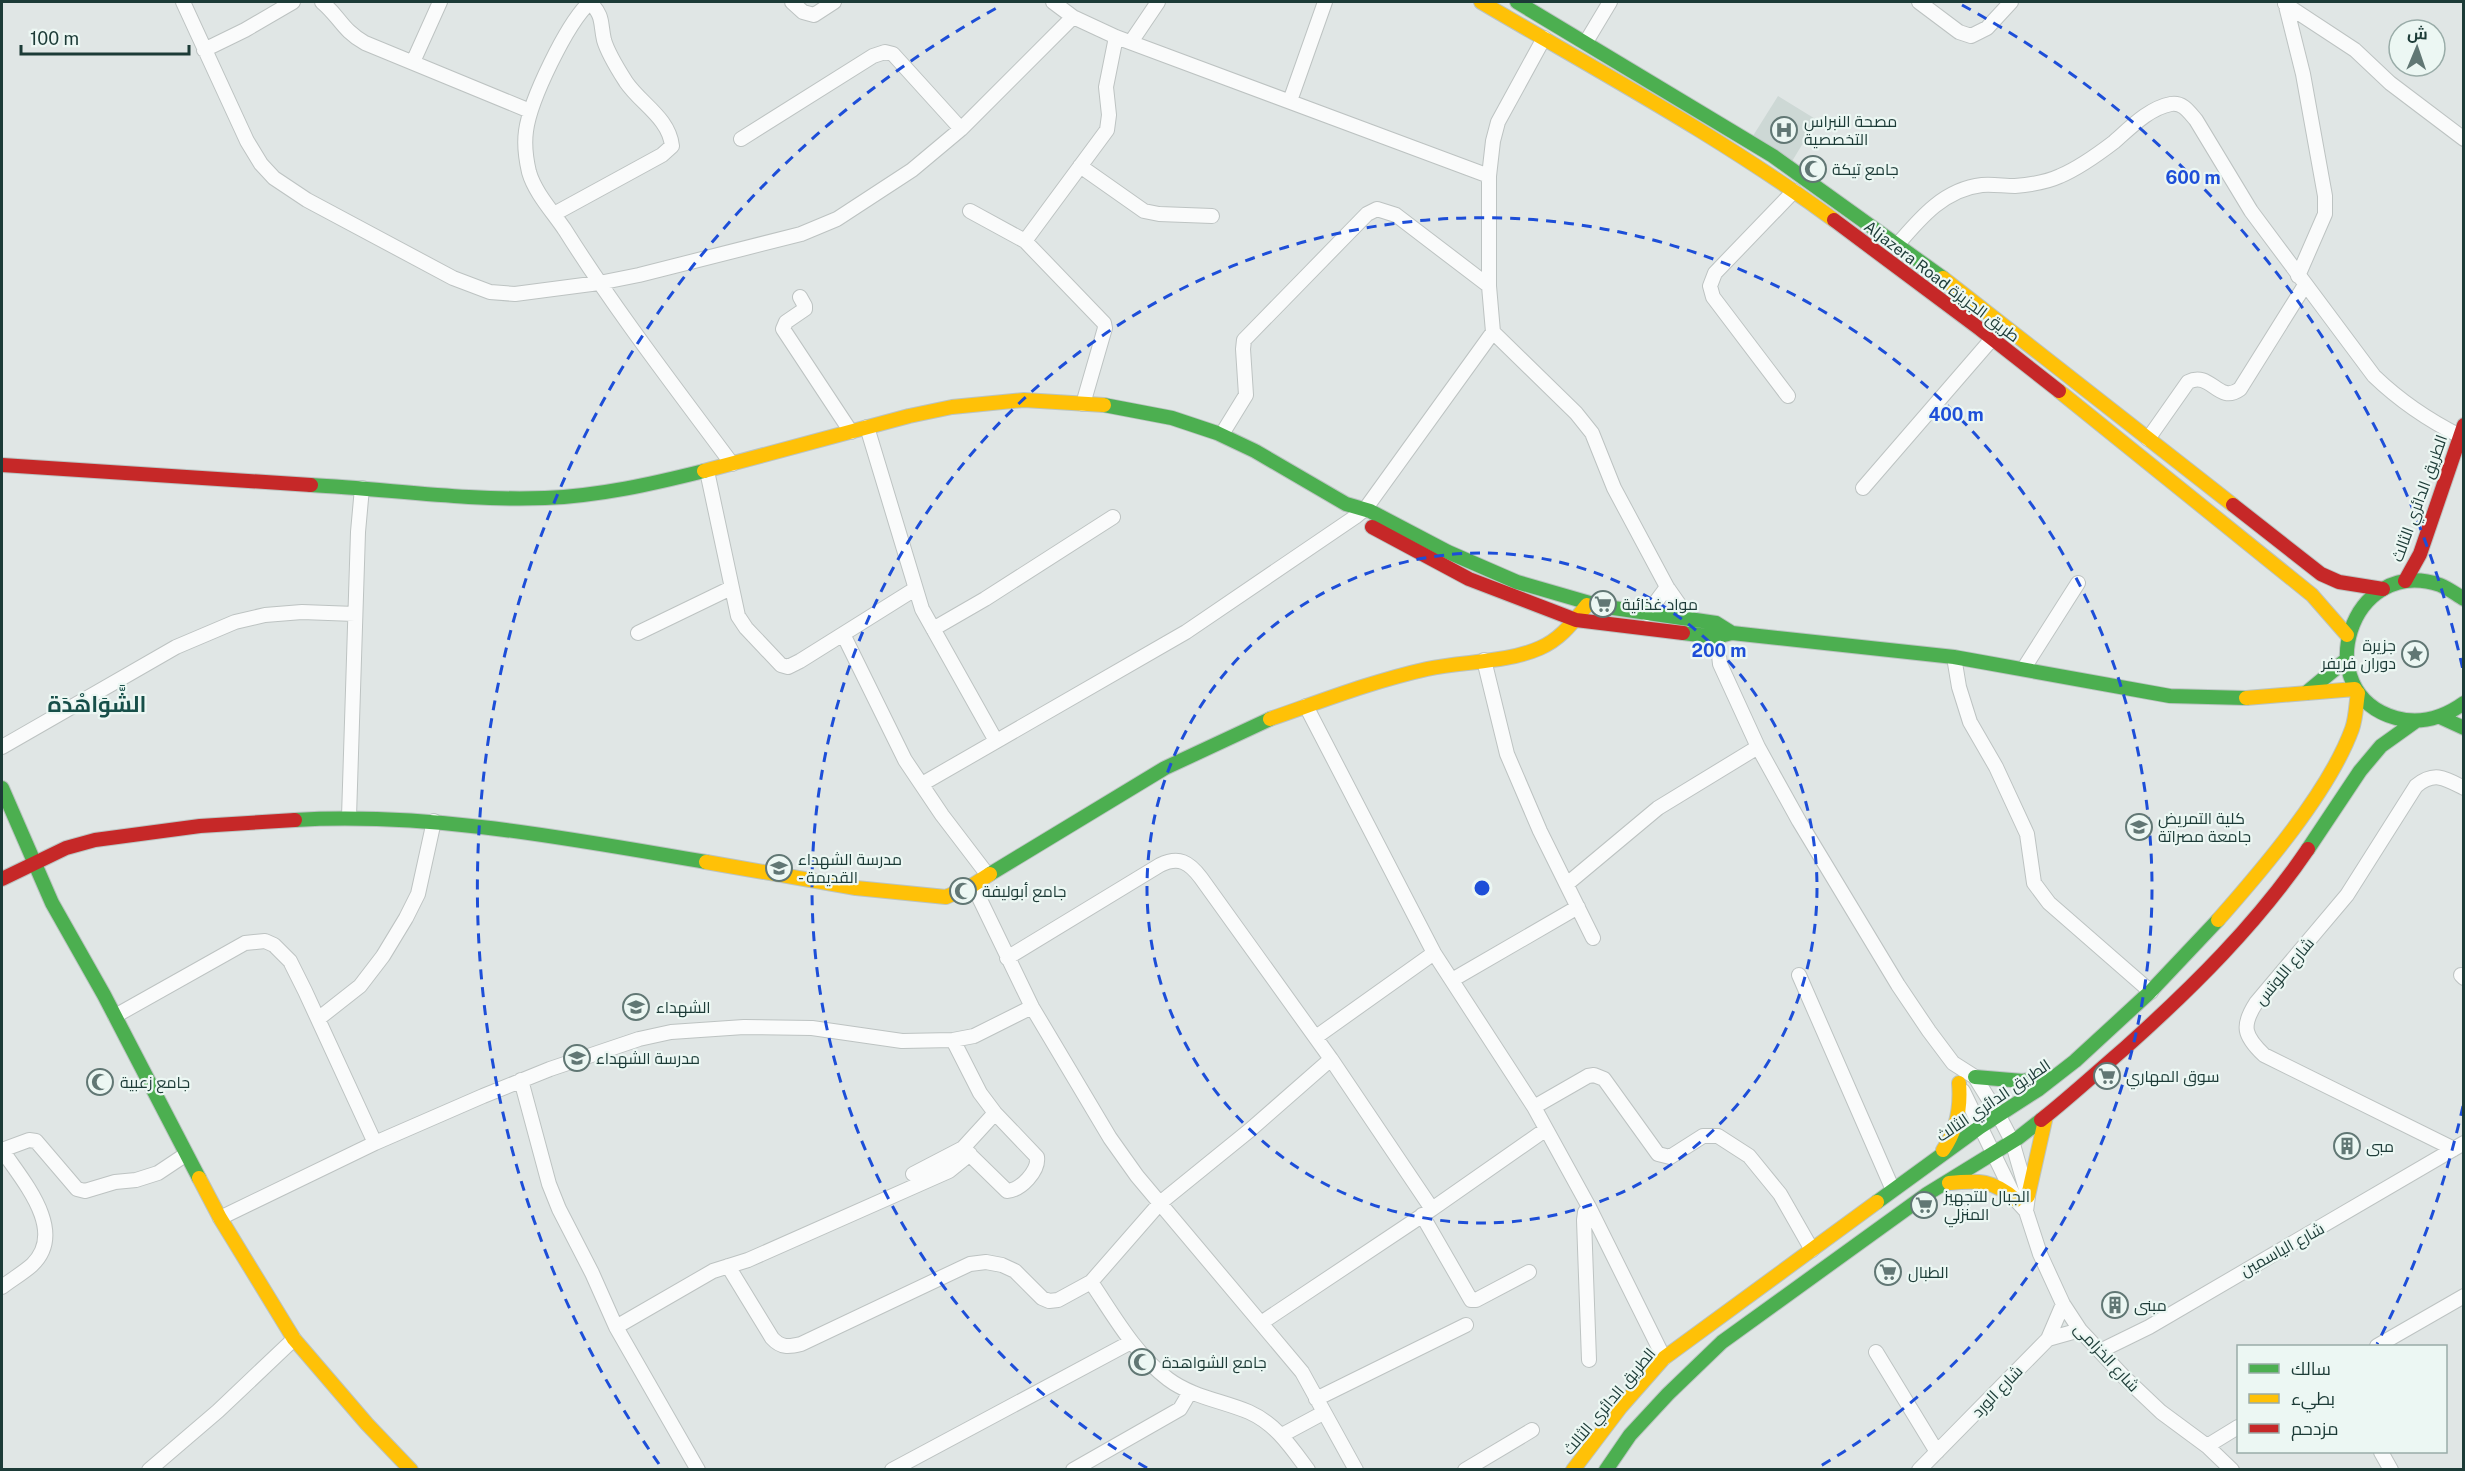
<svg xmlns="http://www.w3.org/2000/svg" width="2465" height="1471" font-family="'Public Sans',Cairo,sans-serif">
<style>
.built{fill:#cdd8d5}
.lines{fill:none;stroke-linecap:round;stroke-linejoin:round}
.street-casing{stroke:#bdc3c2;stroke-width:16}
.fast-casing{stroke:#bbc4c2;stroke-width:16}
.slow-casing{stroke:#bbc4c2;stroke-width:16}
.jam-casing{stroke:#bbc4c2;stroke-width:16}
.street{stroke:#fafbfb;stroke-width:14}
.fast{stroke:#4caf50;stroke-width:14}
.slow{stroke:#ffc107;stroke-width:14}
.jam{stroke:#c62828;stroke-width:14}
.ring{fill:none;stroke:#1d4ed8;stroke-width:3;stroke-dasharray:10 8}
.labels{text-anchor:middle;stroke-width:4.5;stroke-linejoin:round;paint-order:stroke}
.poi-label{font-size:16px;fill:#1c3b37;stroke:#ecf7f3;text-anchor:start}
.street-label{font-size:16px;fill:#1c3b37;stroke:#ecf7f3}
.district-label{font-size:22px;font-weight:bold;fill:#174f49;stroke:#ecf7f3}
.centre{fill:#1d4ed8;stroke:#ecf7f3;stroke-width:3}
.ring-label{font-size:18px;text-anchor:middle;font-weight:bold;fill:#1d4ed8;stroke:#ecf7f3;stroke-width:4.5;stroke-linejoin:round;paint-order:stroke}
</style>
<rect width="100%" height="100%" fill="#e0e6e5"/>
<path class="built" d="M1778,96l39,24 -26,43 -40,-24z"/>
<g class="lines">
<defs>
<path id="street" d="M183,2l64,139 14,23 13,14 33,22 146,78 37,14 25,2 84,-11 40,-8 162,-41 36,-15 75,-49 49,-41 112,-112
M322,2c18,15 20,28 43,41l165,68
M590,2c-23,21 -60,98 -64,129 -2,14 0,28 3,41 6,21 24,40 36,58 51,81 110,157 167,234
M792,2l11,10 11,3 20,-13
M1053,2l20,15 43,20 373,139
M1919,2l40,30 12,4 16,-8 24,-26
M2285,2l18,72 22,122v18l-27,62
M2285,4l70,46 35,33 74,56
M1544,38l-46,84 -5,19 -4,35v110l4,46 83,81 16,20 22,55 53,99 23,33
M1131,42l27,-40
M1586,42l24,-40
M204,50l41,-20 48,-28
M413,62l27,-60
M1290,101l35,-99
M741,139l132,-83 12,-4 8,2 68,75
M1080,166l64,45 15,3 53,2
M970,211l55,30
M554,214l108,-59 10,-9c-3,-28 -31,-42 -46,-64 -7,-11 -18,-28 -22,-42 -4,-18 0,-23 -14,-38
M1898,244c23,-27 47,-55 84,-59 11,-1 22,1 33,1 13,-1 32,-4 45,-10 19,-8 37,-21 54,-34 16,-14 35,-34 57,-38 12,-2 18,8 25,16l55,91 123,165c26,25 54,44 86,60
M800,297l5,9v3l-19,13 -3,7 68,103
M1788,396l-75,-99 -3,-11 5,-13 79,-82
M1083,404l22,-76 -1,-5 -79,-82 82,-111 2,-15 -3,-28 10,-50
M867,427l55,182 74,132
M1222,434l24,-39 -3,-46 1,-9 123,-126 10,-5 19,6 93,71
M2148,439l40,-57c23,-12 30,23 52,7l65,-104
M707,471l31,145 8,12 35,37 7,2 12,-6 115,-72
M1863,488l128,-148
M1647,614l20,-27
M933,629l52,-30 128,-82
M1716,630l4,34 38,83 41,74 99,164 31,46 24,32 22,14 24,39 13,25 16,55 -2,15
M638,633l93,-45
M843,634l62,126 37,55 45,59
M1954,657l5,30 11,35 26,45 31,67 7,49 15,20 102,89
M1484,660l23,94 33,77 53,107
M2024,668l54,-85
M1306,706l128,247 100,154 55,100 75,151
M2,747l174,-100 59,-25 30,-7 37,-3 53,2
M922,784l264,-152 169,-115 11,-9 127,-176
M349,817l9,-285 4,-44
M1567,884l91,-76 100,-61
M973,885l59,122 78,131 27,38 165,196 54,98
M1007,958l153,-93c19,-9 29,-3 41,13l130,181 101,150
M1799,975l94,215
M2461,975l3,3
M1452,980l126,-73
M115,1016l130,-73 20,-2 9,4 16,16 15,30 70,152
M318,1019l42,-33 23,-30 23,-38 12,-24 16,-73
M1316,1037l118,-84
M953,1040l27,53 15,20 42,44c2,14 -16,33 -30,34l-43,-42
M521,1080l28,104 10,25 33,64 24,54 82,143
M1963,1091l53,109 10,11 14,43 23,50 17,26 43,46 38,36 46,34 25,24
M1534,1107l54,-31 6,-1 10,4 54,75 12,3 33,-21h15l31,20 31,38 32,56
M2454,1149l-190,-94c-20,-19 -23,-29 -8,-52l91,-108 69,-109c18,-15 29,-8 48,2
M2,1150l27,-10 7,1 41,48 8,2 30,-9 21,-2 22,-7 27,-18
M2,1150c20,30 66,81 30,115 -9,8 -21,15 -30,22
M913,1174l50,-26 32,-35
M1422,1215l49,85h5l53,-28
M220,1218l155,-75 108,-47 67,-27 89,-30 32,-7 73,-5 68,1 90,13 51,-1 21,-4 58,-29
M728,1266l44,72c9,10 17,9 29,6l169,-80 16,-2 16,3 13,6 27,27 7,3 9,-1 33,-18 69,-79 90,-73 81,-71
M1091,1282c23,34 44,72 77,97 24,18 55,22 81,33 27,12 42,35 59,58
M1261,1323l171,-114 113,-79
M616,1327l97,-56 35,-11 201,-89 21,-17
M2048,1339l32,-9
M2377,1346l87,-50
M2100,1351l49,-24 315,-184
M1876,1352l61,100
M1589,1360l-5,-140 1,-8 4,-5
M1316,1399l150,-74
M1282,1435l41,-22
M2207,1446l31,-19
M2381,1452l10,18
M149,1470l69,-59 76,-72
M892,1470l239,-128
M1073,1470l107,-61 10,-17
M1465,1470l67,-40
M1919,1470l129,-131 15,-35"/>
<path id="fast" d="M1517,2l256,154 170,122
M1104,405l68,13 45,15 38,18 91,53 24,7 78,41 69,30 83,24 116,17 16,10
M311,485c78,4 156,16 234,13 54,-2 107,-14 159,-27
M2464,599c-7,-4 -16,-11 -24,-14 -90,-31 -133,108 -44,133 25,7 47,0 68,-15
M1683,633l33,4 16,-4 222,24 216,39 76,2
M2306,693l40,-33
M2440,717l24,11
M2,788l50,115 52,92 95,183
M295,820c138,-8 275,19 411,42
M2308,849l52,-78 21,-25 35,-25
M990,874l175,-106 105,-49
M1975,1077l48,4 29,-5
M1877,1202l103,-75 59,-38 36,-28 75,-69 68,-72
M1606,1470l24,-35 38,-41 54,-52 205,-148 91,-56 23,-18"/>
<path id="slow" d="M1481,2c119,70 242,136 353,218
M1943,278l290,227
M2059,391l253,204 35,40
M704,471l205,-55 43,-9 72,-7 80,5
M2246,698l109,-9
M1270,719c52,-18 103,-38 157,-50 37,-8 79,-6 113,-21 21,-9 33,-26 47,-43
M706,862l150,26 90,9 27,-12 17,-11
M2218,920c45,-51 111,-128 134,-191 4,-11 4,-24 6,-36
M1943,1150c14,-20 18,-43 16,-67
M199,1178l21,40 74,121 73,85 44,46
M1949,1183c30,-3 44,-3 67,17
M2028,1196l18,-80
M1573,1470l47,-62 44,-50 213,-156"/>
<path id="jam" d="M1834,220l146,109 79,62
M2,465l309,20
M2233,505l88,69 18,8 44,7
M1372,527l97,52 107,41 107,13
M2405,581l15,-27 44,-129
M2,879l64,-31 29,-8 105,-14 95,-6
M2041,1120c29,-23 56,-48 84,-72 67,-60 132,-124 183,-199"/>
</defs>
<use href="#street" class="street-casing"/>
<use href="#fast" class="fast-casing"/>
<use href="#slow" class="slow-casing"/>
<use href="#jam" class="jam-casing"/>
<use href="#street" class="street"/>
<use href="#fast" class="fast"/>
<use href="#slow" class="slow"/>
<use href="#jam" class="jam"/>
</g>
<g class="ring">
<circle cx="1482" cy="888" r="335"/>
<path d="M1147 1468A670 670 0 1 1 1817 1468"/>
<path d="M2463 1106A1005 1005 0 0 1 2377 1344M659 1464A1005 1005 0 0 1 1002 5M1962 5A1005 1005 0 0 1 2463 670"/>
</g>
<defs>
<symbol id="hospital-ring" viewBox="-11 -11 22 22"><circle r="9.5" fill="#ecf7f3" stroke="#617774" stroke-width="1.5"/><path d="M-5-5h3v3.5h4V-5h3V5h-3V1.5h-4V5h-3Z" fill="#617774"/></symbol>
<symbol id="mosque-ring" viewBox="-11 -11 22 22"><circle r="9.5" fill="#ecf7f3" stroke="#617774" stroke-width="1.5"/><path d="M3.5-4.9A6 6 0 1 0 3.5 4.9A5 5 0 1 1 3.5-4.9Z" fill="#617774"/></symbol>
<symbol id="supermarket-ring" viewBox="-11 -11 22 22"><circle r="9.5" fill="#ecf7f3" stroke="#617774" stroke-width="1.5"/><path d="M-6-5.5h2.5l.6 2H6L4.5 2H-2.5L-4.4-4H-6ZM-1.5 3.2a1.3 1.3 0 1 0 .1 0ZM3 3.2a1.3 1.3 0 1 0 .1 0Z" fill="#617774"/></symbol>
<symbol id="sight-ring" viewBox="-11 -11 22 22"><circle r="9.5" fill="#ecf7f3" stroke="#617774" stroke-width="1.5"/><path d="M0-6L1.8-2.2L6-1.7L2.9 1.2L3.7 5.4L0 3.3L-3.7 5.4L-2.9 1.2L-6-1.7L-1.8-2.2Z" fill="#617774"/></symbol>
<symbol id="university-ring" viewBox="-11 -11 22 22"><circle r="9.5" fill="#ecf7f3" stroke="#617774" stroke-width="1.5"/><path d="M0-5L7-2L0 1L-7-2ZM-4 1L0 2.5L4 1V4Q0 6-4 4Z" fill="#617774"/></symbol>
<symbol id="school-ring" viewBox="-11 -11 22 22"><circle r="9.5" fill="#ecf7f3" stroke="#617774" stroke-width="1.5"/><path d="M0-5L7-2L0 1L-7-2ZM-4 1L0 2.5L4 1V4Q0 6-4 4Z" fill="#617774"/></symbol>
<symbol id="building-ring" viewBox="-11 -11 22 22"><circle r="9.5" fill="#ecf7f3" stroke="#617774" stroke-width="1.5"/><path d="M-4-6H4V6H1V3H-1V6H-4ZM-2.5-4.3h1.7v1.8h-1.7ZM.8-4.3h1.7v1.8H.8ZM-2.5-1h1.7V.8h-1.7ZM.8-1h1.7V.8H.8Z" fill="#617774"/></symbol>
</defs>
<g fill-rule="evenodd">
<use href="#hospital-ring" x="1769" y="115" width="30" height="30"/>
<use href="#mosque-ring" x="1798" y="154" width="30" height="30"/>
<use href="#supermarket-ring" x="1588" y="589" width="30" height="30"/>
<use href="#sight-ring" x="2400" y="639" width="30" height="30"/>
<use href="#university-ring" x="2124" y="812" width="30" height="30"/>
<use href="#school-ring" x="764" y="853" width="30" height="30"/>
<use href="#mosque-ring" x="948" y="876" width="30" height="30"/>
<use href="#school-ring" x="621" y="992" width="30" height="30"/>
<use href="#school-ring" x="562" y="1043" width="30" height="30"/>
<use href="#supermarket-ring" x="2092" y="1061" width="30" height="30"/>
<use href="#mosque-ring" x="85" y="1067" width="30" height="30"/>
<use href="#building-ring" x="2332" y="1131" width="30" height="30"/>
<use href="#supermarket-ring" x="1909" y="1190" width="30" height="30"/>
<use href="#supermarket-ring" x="1873" y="1257" width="30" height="30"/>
<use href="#building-ring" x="2100" y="1290" width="30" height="30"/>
<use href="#mosque-ring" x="1127" y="1347" width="30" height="30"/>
</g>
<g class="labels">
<g class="poi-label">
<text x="1804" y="127">مصحة النبراس<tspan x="1804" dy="18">التخصصية</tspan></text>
<text x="1832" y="175">جامع تيكة</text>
<text x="1622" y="610">مواد غذائية</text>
<text x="2396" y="651" text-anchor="end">جزيرة<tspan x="2396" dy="18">دوران فريفر</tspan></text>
<text x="2158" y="824">كلية التمريض<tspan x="2158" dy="18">جامعة مصراتة</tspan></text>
<text x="798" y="865">مدرسة الشهداء<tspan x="798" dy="18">- القديمة</tspan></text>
<text x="982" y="897">جامع أبوليفة</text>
<text x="656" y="1013">الشهداء</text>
<text x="596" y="1064">مدرسة الشهداء</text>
<text x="2126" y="1082">سوق المهاري</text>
<text x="120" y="1088">جامع زعبية</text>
<text x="2366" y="1152">مبى</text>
<text x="1944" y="1202">الجبال للتجهيز<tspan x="1944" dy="18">المنزلي</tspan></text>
<text x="1908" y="1278">الطبال</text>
<text x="2134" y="1311">مبنى</text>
<text x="1162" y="1368">جامع الشواهدة</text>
</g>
<g class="street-label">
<text transform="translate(1942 281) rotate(37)" y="6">Aljazera Road طريق الجزيزة</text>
<text transform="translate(2419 498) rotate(-70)" y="6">الطريق الدائري الثالث</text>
<text transform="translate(2284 971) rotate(-50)" y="6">شارع اللوتس</text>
<text transform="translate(1993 1100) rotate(-34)" y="6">الطريق الدائري الثالث</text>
<text transform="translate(2282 1249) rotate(-29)" y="6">شارع الياسمين</text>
<text transform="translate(2107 1357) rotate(47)" y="6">شارع الخزامى</text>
<text transform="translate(1997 1391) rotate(-46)" y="6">شارع الورد</text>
<text transform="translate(1609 1401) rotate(-50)" y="6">الطريق الدائري الثالث</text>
</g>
<g class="district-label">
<text x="97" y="712">الشَّوَاهْدَة</text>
</g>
</g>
<circle cx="1482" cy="888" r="9" class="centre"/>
<g class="ring-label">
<text x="2193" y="184">600 m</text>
<text x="1956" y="421">400 m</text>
<text x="1719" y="657">200 m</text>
</g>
<rect width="2465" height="1471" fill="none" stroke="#1c3b37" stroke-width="6"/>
<rect x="2237" y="1345" width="210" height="108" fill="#ecf7f3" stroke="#99aca8" stroke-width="1.5"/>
<rect x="2249" y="1364" width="30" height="9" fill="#4caf50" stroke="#99aca8" stroke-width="1.5"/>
<text x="2291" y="1375" font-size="18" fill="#1c3b37">سالك</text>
<rect x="2249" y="1394" width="30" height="9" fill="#ffc107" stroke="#99aca8" stroke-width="1.5"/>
<text x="2291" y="1405" font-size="18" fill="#1c3b37">بطيء</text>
<rect x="2249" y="1424" width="30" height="9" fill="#c62828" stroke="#99aca8" stroke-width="1.5"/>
<text x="2291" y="1435" font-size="18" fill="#1c3b37">مزدحم</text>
<g transform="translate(2417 48) rotate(2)"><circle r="28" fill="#ecf7f3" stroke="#99aca8" stroke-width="1.5"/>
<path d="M0-4.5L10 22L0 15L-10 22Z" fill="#617774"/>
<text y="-9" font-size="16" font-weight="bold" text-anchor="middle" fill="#1c3b37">ش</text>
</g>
<path d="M21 45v9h168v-9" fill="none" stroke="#1c3b37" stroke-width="3"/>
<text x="30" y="45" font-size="18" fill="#1c3b37" stroke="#ecf7f3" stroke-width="4.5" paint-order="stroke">100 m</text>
</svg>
